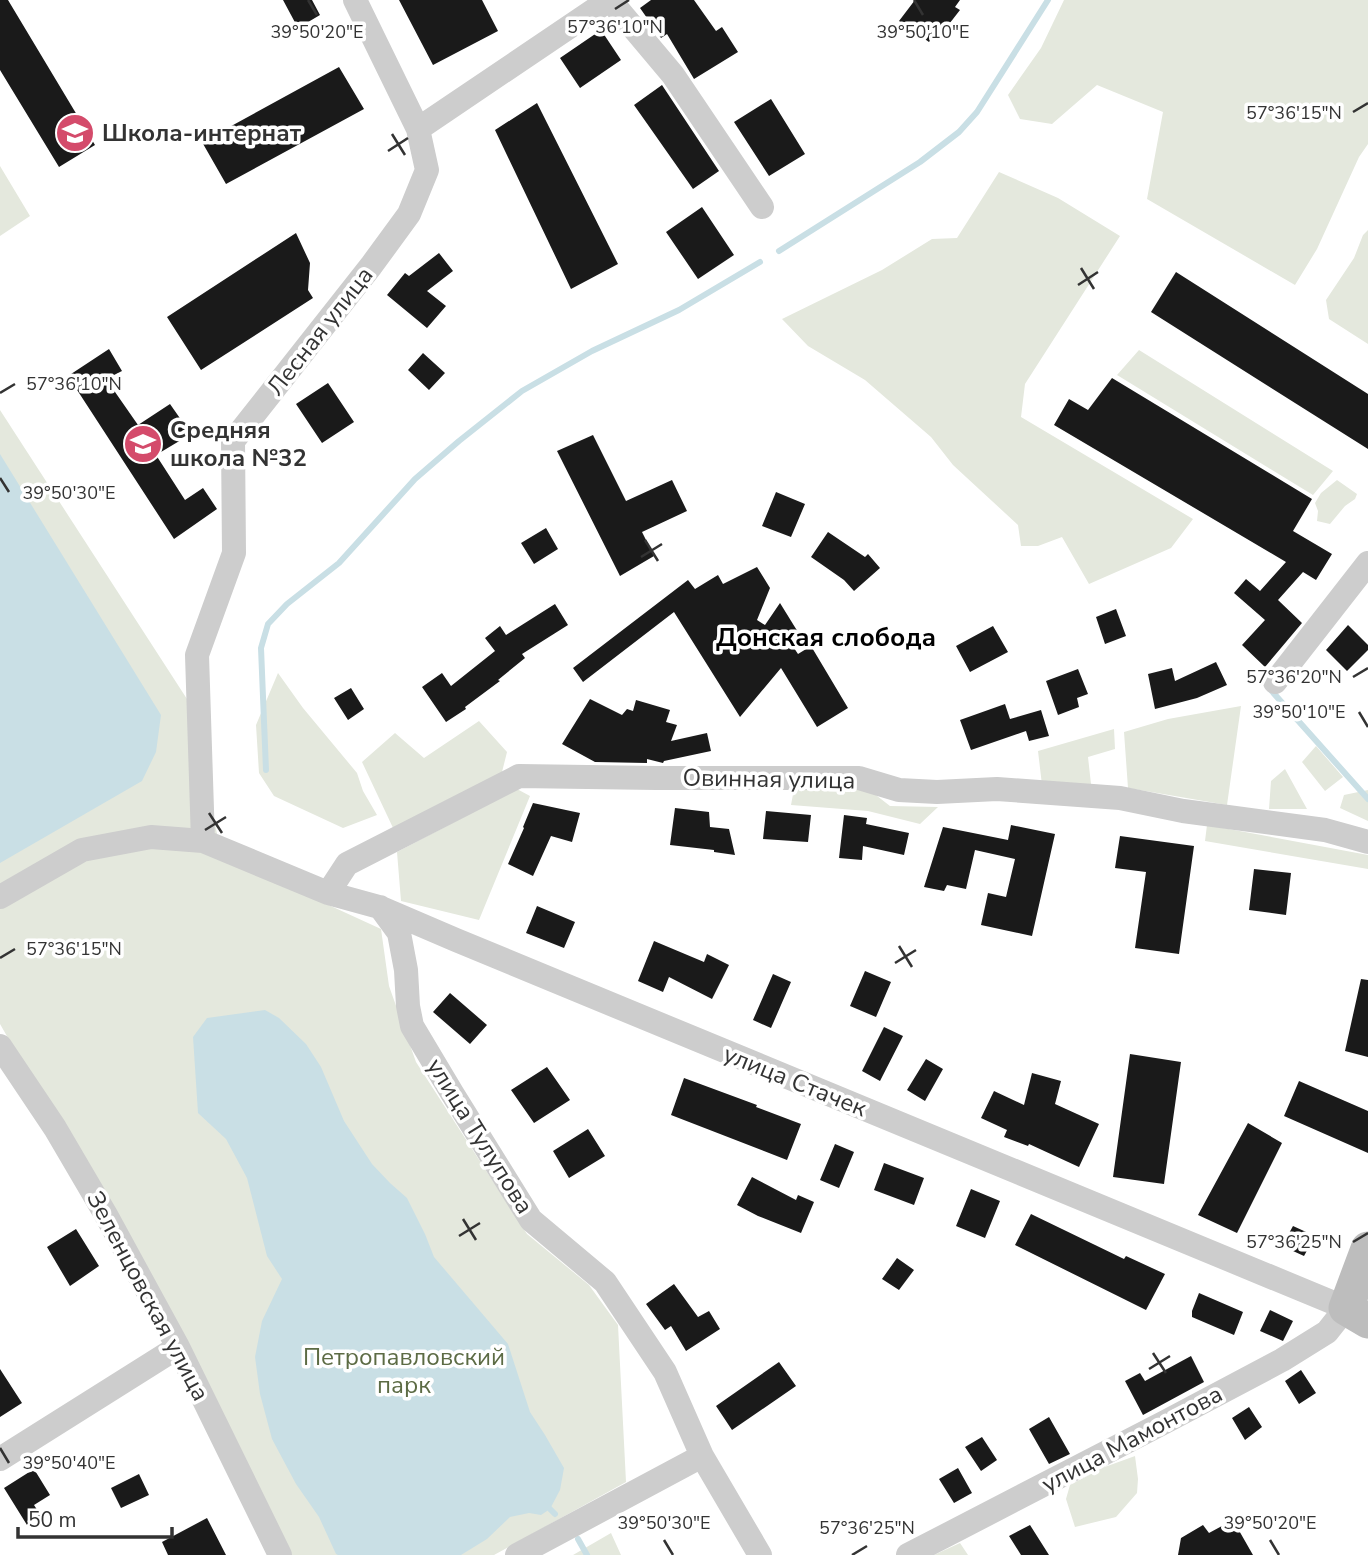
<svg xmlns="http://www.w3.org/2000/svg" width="1368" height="1555" font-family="'Nunito Sans',sans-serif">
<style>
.green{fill:#e4e8dd}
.water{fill:#c9dfe5}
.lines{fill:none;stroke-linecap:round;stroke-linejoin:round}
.stream{stroke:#c9dfe5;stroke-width:6}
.building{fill:#1a1a1a}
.street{stroke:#cdcdcd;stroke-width:24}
.secondary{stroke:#bdbdbd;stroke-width:35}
.ticks{fill:none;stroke:#333;stroke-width:2.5}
.labels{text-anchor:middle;stroke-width:7;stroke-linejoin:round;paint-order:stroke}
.poi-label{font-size:24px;font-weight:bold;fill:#333;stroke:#fff;text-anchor:start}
.street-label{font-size:24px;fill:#333;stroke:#fff}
.park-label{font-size:24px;fill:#5c6b44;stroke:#fff}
.neighbourhood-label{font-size:26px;font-weight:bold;fill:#000;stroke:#fff}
.ticks-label{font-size:18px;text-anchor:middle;fill:#333;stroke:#fff;stroke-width:7;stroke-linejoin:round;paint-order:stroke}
</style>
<rect width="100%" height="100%" fill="#fff"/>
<path class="green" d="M1064,0h304v144l-9,13 -42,92 -22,36 -148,-86 16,-87 -66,-27 -45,39 -32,-5 -12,-24 33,-47z
M0,166l30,50 -30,20z
M999,172l59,26 62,38 -95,148 -4,33 172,102 -22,29 -82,36 -27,-47 -24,9h-17l-3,-21 -65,-60 -22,-28 -66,-57 -57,-34 -26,-27 100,-49 50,-31 25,-1z
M1368,230v114l-39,-25 -3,-19 28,-42 9,-23z
M1139,350l194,121 -20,24 -196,-120z
M0,410l187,289 35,157 159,73 8,57 27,76 111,172 62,51 29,40 8,157 -132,73h-203l-145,-276 -146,-255z
M1337,480l20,14 -2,5 -10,7 -15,18 -13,-3 1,-10 -3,-8 6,-10z
M278,673l25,35 54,65 6,18 14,24 -34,13 -69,-32 -15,-23 -3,-48z
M1241,706l-14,99 -99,-17 -4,-56 44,-13z
M479,721l28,31 -6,24 -107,54 -32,-68 33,-29 29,25z
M1114,729l1,20 -27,8 3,27 -49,1 -4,-34z
M1316,746l27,31 -18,14 -23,-29z
M1285,769l22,40h-38l2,-28z
M863,785l27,21 48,1 -18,17 -52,-13 -77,-6 3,-16z
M517,789l13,7 -51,124 -78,-19 -4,-49z
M1368,790v31l-28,-13 4,-13z
M1207,825l161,30v14l-163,-28z
M1135,1456l3,23 -1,14 -21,24 -41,10 -9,-28 4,-14 32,-17z
M611,1533l10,22h-48z
M960,1543l8,12h-34z"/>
<path class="water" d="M0,454l161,261 -5,37 -14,29 -142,82z
M265,1010l14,8 27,26 15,23 23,54 28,43 18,19 17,15 18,36 9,23 74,87 22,68 15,23 19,33 -4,22 -10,19 -9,6 -12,-2 -19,4 -23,22 -26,16h-123l-2,-1 -17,-37 -23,-33 -24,-45 -12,-45 -5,-37 7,-36 20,-42 -15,-23 -20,-78 -21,-39 -28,-26 -5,-76 14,-19z"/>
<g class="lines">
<path class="stream" d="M779,251l141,-89 39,-30 18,-20 71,-112
M1269,688l99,111
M266,770l-5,-122 7,-24 19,-20 52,-41 76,-84 44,-38 63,-50 70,-40 87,-41 81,-48
M550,1509l5,5
M578,1539l9,16"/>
</g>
<path class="building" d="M0,0h8l87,145 -36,22 -59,-97z
M283,0h29l8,15 -22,13z
M399,0h83l16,31 -65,34z
M651,0h43l22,31 6,-4 16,25 -44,27 -27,-45 -6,4 -21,-30z
M915,0h45l-5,7 5,3 -14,18 -5,-3 -12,17 -30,-21z
M601,30l20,30 -41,28 -20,-30z
M339,67l25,42 -138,75 -24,-42z
M662,85l57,86 -26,18 -59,-84z
M771,99l34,55 -36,22 -35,-54z
M537,103l81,161 -47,25 -76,-159z
M702,207l32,48 -36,24 -32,-47z
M296,233l14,30 -2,27 5,8 -112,72 -34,-53z
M439,253l14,18 -26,20 19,15 -19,22 -40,-33 18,-22 4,3z
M1176,272l192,122v55l-217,-137z
M109,349l13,22 -16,8 32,46 32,-21 21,30 -35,21 29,45 18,-12 14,21 -43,30 -106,-163z
M423,353l22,20 -16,17 -21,-20z
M1112,378l200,121 -19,32 39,23 -16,26 -13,-8 -25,28 24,23 -37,44 -23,-22 23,-25 -31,-27 12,-14 14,12 26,-29 -232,-137 15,-26 19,11z
M328,383l26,39 -32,21 -26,-39z
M593,435l33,66 46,-21 15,31 -45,21 12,24 -34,20 -63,-125z
M776,492l29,12 -14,33 -29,-11z
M546,528l12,21 -24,15 -13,-21z
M828,532l37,25 3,-3 12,14 -26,23 -10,-11 -33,-23z
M757,567l13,21 -13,32 8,5 15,-22 21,34 -9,8 6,9 13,-8 37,62 -31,19 -36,-59 -41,49 -66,-105 -91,70 -10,-14 115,-88 7,9 23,-14 5,9z
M555,604l13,21 -46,29 3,4 -27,22 2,1 -35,26 1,2 -20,13 -24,-35 20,-14 9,13 44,-35 -10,-13 15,-12 6,9z
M1116,609l10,27 -21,8 -9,-27z
M1348,625l20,20v5l-21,21 -21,-21z
M993,626l15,26 -38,20 -14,-26z
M1216,662l11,23 -30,13 -42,11 -7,-35 24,-6 3,13z
M1078,669l10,25 -11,4 2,9 -21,8 -12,-34z
M351,688l13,21 -16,11 -14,-22z
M590,699l32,16 5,-6 6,2 3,-11 34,10 -4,12 11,3 -6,16 36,-8 4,18 -47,10 -1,2 -16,-4v4l-52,-1 -33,-18z
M1005,704l5,15 31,-9 8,26 -20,5 -3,-10 -55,19 -11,-30z
M533,803l47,10 -8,29 -21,-6 -18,40 -25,-12 16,-36 -1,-1z
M675,808l34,4 1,15 19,2 6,26 -21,-3v-2l-44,-5z
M766,811l45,4 -3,27 -45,-3z
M844,815l23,3 -1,6 43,9 -5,22 -41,-9 -1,14 -23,-2z
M1011,825l44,9 -23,102 -51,-11 7,-32 18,4 9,-38 -40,-9 -9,39 -19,-4 -3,6 -20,-4 19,-60 65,13z
M1120,836l74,10 -15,108 -44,-6 11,-76 -31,-4z
M1254,869l37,4 -5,42 -37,-5z
M537,906l38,16 -11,26 -38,-15z
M654,941l50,21 3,-8 22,11 -17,34 -43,-22 -6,15 -25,-11z
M865,971l26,11 -15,35 -26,-11z
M773,974l18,8 -20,46 -18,-8z
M1361,979l7,1v77l-23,-6z
M450,993l37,32 -17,19 -37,-32z
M884,1027l19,9 -23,45 -18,-10z
M1130,1054l51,8 -17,122 -51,-7z
M926,1059l17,10 -18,32 -18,-11z
M547,1067l23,33 -36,23 -23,-33z
M1032,1073l29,8 -6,23 44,20 -20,43 -50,-23 -1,2 -24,-9 3,-7 -26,-12 13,-27 30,14z
M684,1078l73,27 -1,2 45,17 -14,36 -116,-45z
M1299,1081l69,30v42l-84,-37z
M1248,1123l34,20 -45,90 -39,-18z
M588,1129l17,27 -36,22 -16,-27z
M835,1144l19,8 -15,36 -19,-8z
M884,1163l40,15 -10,27 -40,-15z
M752,1177l44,23 2,-5 16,7 -13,31 -43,-17 -21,-11z
M971,1189l29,12 -15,37 -29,-12z
M1031,1214l93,45 2,-3 39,18 -19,36 -131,-65z
M1293,1226l22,10 -11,20 -22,-10z
M76,1229l23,37 -29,20 -23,-39z
M897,1258l17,12 -15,20 -17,-11z
M674,1284l24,33 11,-6 11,18 -34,22 -15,-25 -6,4 -19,-26z
M1199,1293l44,19 -9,23 -42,-18v-6z
M1270,1310l23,11 -10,20 -23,-10z
M1191,1356l13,26 -61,33 -18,-34 15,-8 5,8z
M779,1362l17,24 -64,44 -16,-24z
M0,1369l22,34 -22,14z
M1301,1370l15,23 -17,11 -14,-23z
M1249,1407l13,20 -17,13 -13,-22z
M1049,1417l21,37 -21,10 -20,-35z
M982,1437l15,23 -16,11 -16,-24z
M958,1468l14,25 -18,10 -15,-24z
M34,1469l16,26 -16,10 7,11 -14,9 -23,-37z
M139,1474l10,21 -28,13 -10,-20z
M207,1518l19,37h-58l-6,-13z
M1233,1520l20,35h-75l3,-17 22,-13 6,8z
M1030,1525l19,30h-28l-12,-19z"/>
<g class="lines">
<path class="street" d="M610,0l63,75 89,132
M418,129l191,-129
M1275,682l93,-119
M203,841l-6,-186 37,-102 -1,-112 138,-175 38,-52 18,-44 -9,-41 -63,-129
M328,893l19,-29 172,-88 137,2h203l40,12 38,2 60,-3 123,9 63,13 142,19 43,12
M0,897l82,-47 69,-13 52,4 125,52 51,14 77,33 890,368 -19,24 -45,28 -117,62 -257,133
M380,907l19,26 7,37 2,36 4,20 40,67 79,127 74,62 60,90 37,84 58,99
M0,1046l55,82 51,87 72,132 102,208
M0,1459l178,-112
M517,1555l185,-99"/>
<path class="secondary" d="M1368,1249l-22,59 22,13"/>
</g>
<path class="ticks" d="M308,0l9,15M914,0l9,15M615,9l14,-9M1353,112l15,-9M392,134l13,21M388,151l20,-13M1081,268l13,21M1078,285l20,-13M0,393l15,-9M0,478l9,14M645,540l13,21M641,557l21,-13M1353,677l15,-9M1359,712l9,15M209,813l13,20M205,830l21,-13M899,946l13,21M0,958l15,-9M895,963l21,-13M463,1219l13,21M459,1236l21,-13M1353,1242l15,-9M1153,1353l13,20M1149,1369l21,-13M0,1448l9,15M664,1540l9,15M1270,1540l9,15M852,1555l15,-9"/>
<defs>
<symbol id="school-disc" viewBox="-11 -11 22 22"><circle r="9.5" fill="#d44b6b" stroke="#fff"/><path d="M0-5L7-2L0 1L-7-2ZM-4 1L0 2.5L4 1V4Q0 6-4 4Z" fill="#fff"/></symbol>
</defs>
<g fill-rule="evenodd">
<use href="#school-disc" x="53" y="111" width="44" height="44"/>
<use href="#school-disc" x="121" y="422" width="44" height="44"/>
</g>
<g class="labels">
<g class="poi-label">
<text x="102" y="141">Школа-интернат</text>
<text x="170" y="438">Средняя<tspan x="170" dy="28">школа №32</tspan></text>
</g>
<g class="street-label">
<text transform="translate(320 331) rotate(-52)" y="8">Лесная улица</text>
<text transform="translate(769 779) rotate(1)" y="8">Овинная улица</text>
<text transform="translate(795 1081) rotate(22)" y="8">улица Стачек</text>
<text transform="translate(480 1136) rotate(58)" y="8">улица Тулупова</text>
<text transform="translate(148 1296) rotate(62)" y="8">Зеленцовская улица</text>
<text transform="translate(1132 1439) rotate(-28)" y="8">улица Мамонтова</text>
</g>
<g class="park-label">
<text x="404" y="1365">Петропавловский<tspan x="404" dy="28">парк</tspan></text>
</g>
<g class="neighbourhood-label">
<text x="826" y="646">Донская слобода</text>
</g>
</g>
<g class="ticks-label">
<text x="615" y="33">57°36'10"N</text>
<text x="317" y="38">39°50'20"E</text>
<text x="923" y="38">39°50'10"E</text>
<text x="1294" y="119">57°36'15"N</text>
<text x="74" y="390">57°36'10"N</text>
<text x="69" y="499">39°50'30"E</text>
<text x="1294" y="683">57°36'20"N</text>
<text x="1299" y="718">39°50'10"E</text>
<text x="74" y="955">57°36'15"N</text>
<text x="1294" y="1248">57°36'25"N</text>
<text x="69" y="1469">39°50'40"E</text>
<text x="664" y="1529">39°50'30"E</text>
<text x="1270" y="1529">39°50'20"E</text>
<text x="867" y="1534">57°36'25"N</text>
</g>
<path d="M18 1527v10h154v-10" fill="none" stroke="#333333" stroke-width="3.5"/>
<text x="28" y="1527" font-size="21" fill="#333333" stroke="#ffffff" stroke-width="5" paint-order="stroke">50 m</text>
</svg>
